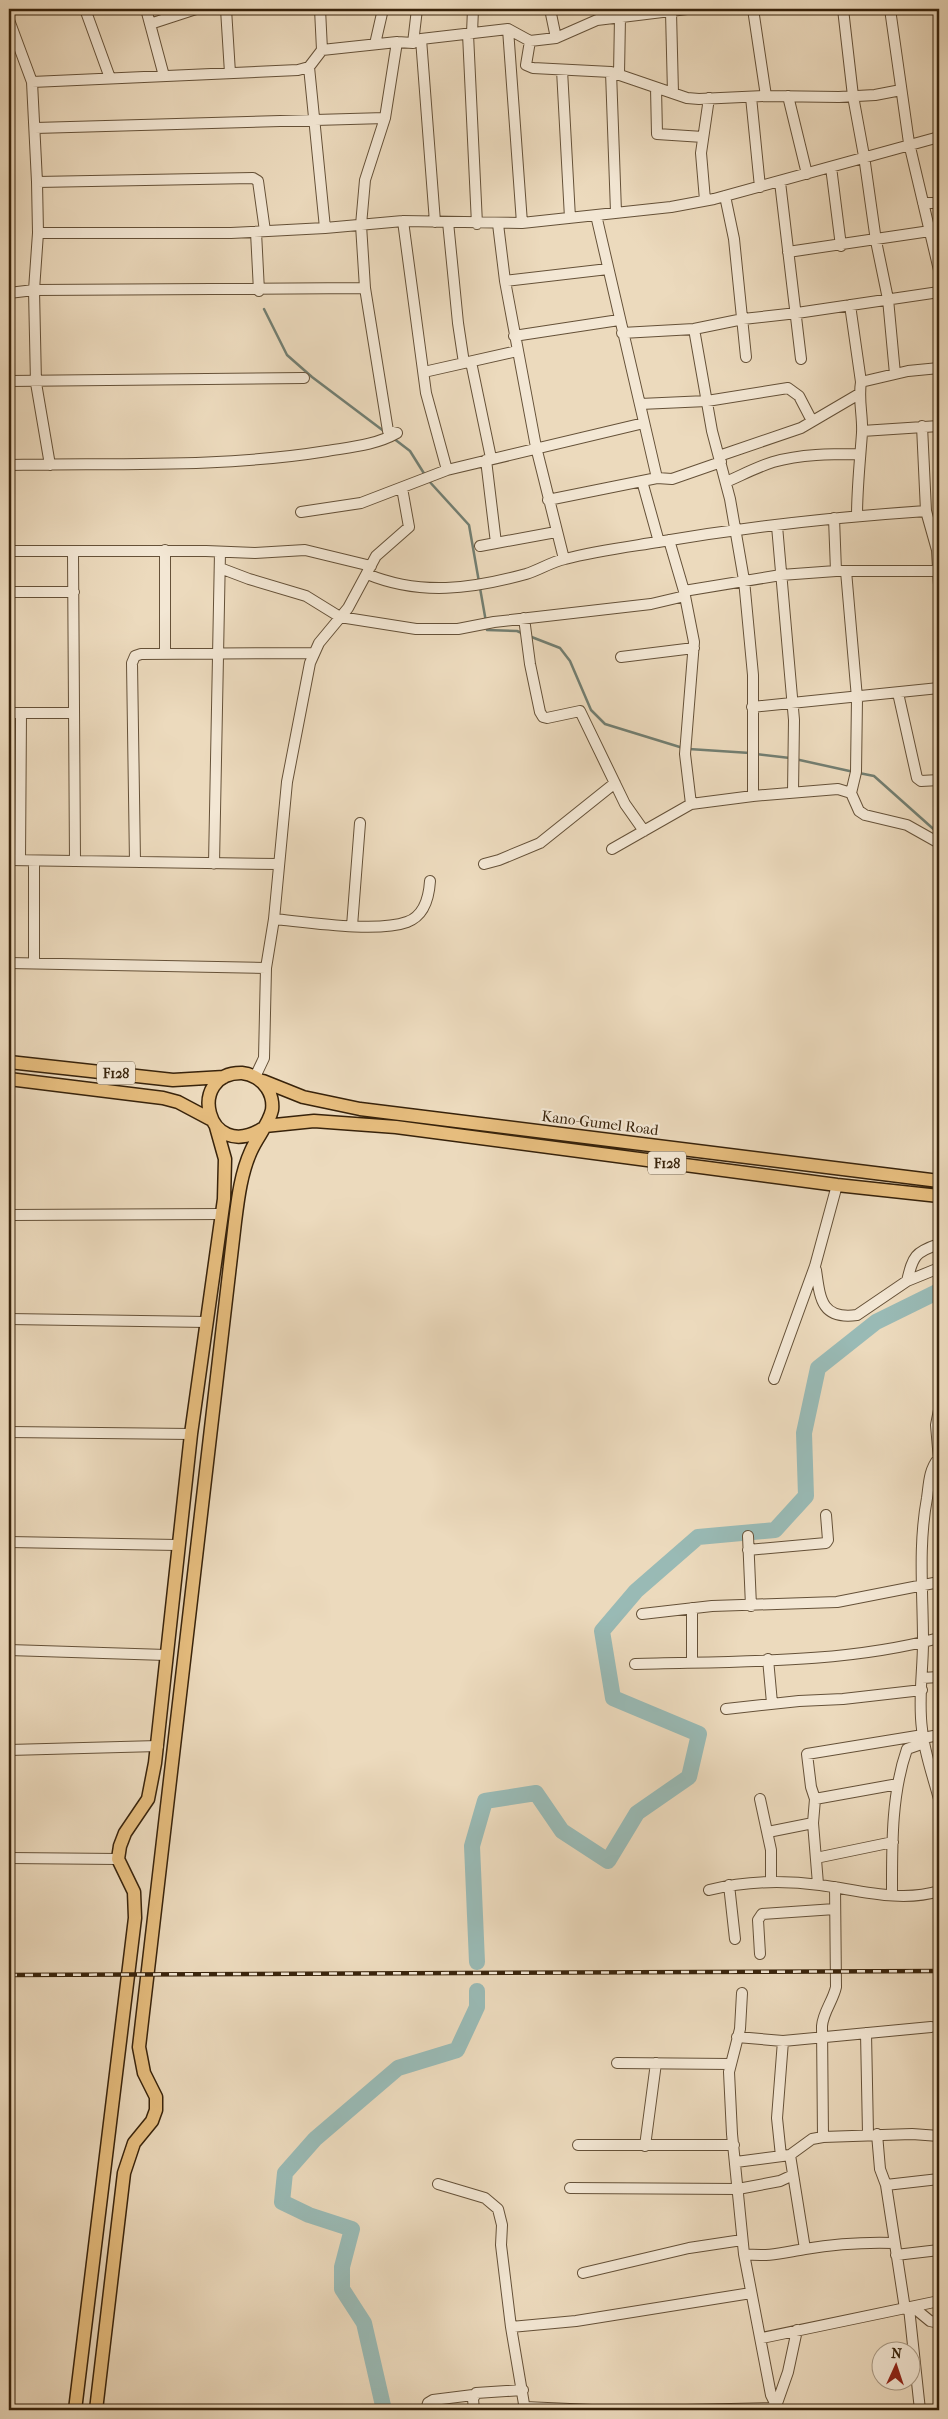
<svg xmlns="http://www.w3.org/2000/svg" width="948" height="2419" font-family="'IM FELL French Canon',serif">
<style>
.lines{fill:none;stroke-linecap:round;stroke-linejoin:round}
.stream{stroke:#727e71;stroke-width:2.5}
.river{stroke:#99bab5;stroke-width:16}
.minor-casing{stroke:#655138;stroke-width:12}
.major-casing{stroke:#38230b;stroke-width:15}
.minor{stroke:#f3e7d4;stroke-width:10}
.major{stroke:#e6bd7e;stroke-width:12}
.rail-casing{stroke:#38230b;stroke-width:4.5}
.rail{stroke:#f3e7d4;stroke-width:2.5;stroke-dasharray:8;stroke-linecap:butt}
.labels{text-anchor:middle;stroke-width:4.5;stroke-linejoin:round;paint-order:stroke}
.shield{fill:#f3e7d4;stroke:#705e47;stroke-width:1}
.shield-label{font-size:14px;font-weight:bold;fill:#38230b}
.street-label{font-size:15px;fill:#38230b;stroke:#f3e7d4}
</style>
<rect width="100%" height="100%" fill="#ecdabd"/>
<filter id="stains"><feTurbulence type="fractalNoise" baseFrequency=".004" numOctaves="4"/><feColorMatrix values="0 0 0 0 .2 0 0 0 0 .09 0 0 0 0 .02 0 0 0 .5 -.17"/></filter>
<radialGradient id="worn" r=".72"><stop offset=".6" stop-color="#630" stop-opacity="0"/><stop offset="1" stop-color="#630" stop-opacity=".3"/></radialGradient>
<g class="lines">
<path class="stream" d="M264,309l23,46 25,22 73,55
M393,438l17,13 15,24
M428,480l41,45 10,57
M480,588l6,34
M487,627v3l30,1 7,3
M529,636l31,12 10,13 21,49 14,14 78,24
M689,749l61,4
M756,754l34,4
M795,759l59,13
M859,773l15,3 65,58"/>
<path class="river" d="M477,1962l-5,-116 13,-45 51,-8 26,38 46,30 29,-48 52,-36 10,-43 -86,-36 -11,-67 34,-40 62,-54 77,-7 31,-34 -2,-63 14,-65 58,-46 63,-31
M384,2410l-20,-87 -22,-34v-22l10,-38 -43,-14 -27,-13 3,-29 30,-34 83,-71 59,-18 20,-43v-16"/>
<defs>
<path id="minor" d="M85,9l25,69
M146,9l18,67
M226,9l4,64
M550,9l6,29
M753,9l13,87
M843,9l10,87 11,60 12,85 12,58 7,75
M890,9l19,134 30,127
M671,12l2,81
M9,20l23,62 5,100 1,51 -4,57 2,93 14,82
M150,24l46,-15
M508,29l14,194
M472,33l1,-24
M468,34l9,190
M421,39l14,183
M530,41l-4,24 7,3 78,4 76,26 12,1 67,-3 73,1 36,-2 26,-5
M413,43l4,-34
M375,44l8,-35
M322,50l75,-8 16,1 8,-4 87,-10 22,12 26,-3 41,-18 90,-11
M309,67l16,161
M562,70l8,148
M611,72l5,140
M619,74l1,-57
M32,82l266,-12 11,-3 13,-17 -2,-41
M656,88l1,46 46,3
M788,96l19,78
M751,97l9,90
M35,128l350,-10
M831,167l10,79
M37,182l216,-4 5,3 7,50
M780,182l21,177
M725,196l9,43 12,118
M705,200l-4,-47 8,-55
M923,203h16
M596,215l61,263
M403,221l23,172 21,77
M448,222l10,101 6,40
M498,224l7,57 31,166 28,112
M256,232l3,59
M38,233h193l94,-5 78,-7 119,2 149,-16 43,-8 225,-62
M788,252l142,-21
M505,281l103,-12
M9,293l25,-3 331,-2
M850,305l11,77c-3,18 2,34 1,51 -2,28 -5,55 -5,83
M694,329l18,102 18,68 14,81 9,95v121
M622,333l72,-4 49,-10 54,-6 142,-21
M514,336l105,-16
M471,362l20,96
M424,372l93,-21
M9,381l295,-3
M861,382l47,-11 31,-3
M640,404l67,-3 81,-13 11,8 13,25
M922,426l4,85 11,39 2,35
M862,431l77,-5
M397,433l-9,-2 -23,-143 -4,-63 4,-45 20,-62 12,-76
M719,456l82,-28 58,-34
M486,460l10,83 60,-11
M9,465c106,-2 213,3 318,-14 24,-4 49,-6 70,-18
M642,481l17,61
M726,482c16,-7 31,-15 47,-20 28,-8 58,-8 86,-8
M548,500l109,-22 15,1 49,-17
M301,512l60,-9 86,-33 197,-47
M834,518l2,53
M777,526l17,194 -1,72
M669,540l15,51 10,51 -9,112 6,50
M480,546l16,-3
M9,551h197l49,2 50,-3 66,16
M73,553l2,308
M220,568l29,11 57,17 34,21 76,12h42l36,-7 157,-18 34,-8
M846,571l11,127 -1,74 -5,21
M367,574c53,22 105,15 159,0 13,-4 25,-12 39,-15 30,-8 62,-12 93,-17 88,-15 178,-25 268,-31
M684,591l97,-16 55,-4h102
M9,592h65
M524,618l6,46 10,48 3,5 4,1 33,-7 45,93 19,27
M165,654v-104
M621,657l73,-9
M898,693l19,85 4,3 18,-1
M752,707l187,-19
M9,713h65
M612,849l79,-45 62,-8 85,-7 13,4 8,18 6,4 42,10 32,18
M9,860l270,4
M20,860l1,-147
M135,862l-3,-199 3,-7 6,-2 173,-1
M214,864l6,-312
M484,864l15,-4 41,-17 75,-60
M274,919c32,3 103,14 133,3 17,-6 22,-25 23,-41
M352,926l8,-103
M9,963l257,5
M34,963v-102
M255,1077l9,-19 2,-90 8,-49 13,-137 23,-119 9,-20 29,-35 28,-52 33,-29 -7,-39
M9,1215l213,-1
M816,1270c4,28 5,50 41,45l50,-34 32,-13
M907,1281c6,-25 8,-29 32,-37
M9,1319l198,3
M774,1379l41,-113 22,-81
M939,1410l-3,15 3,35
M9,1432l182,2
M938,1459c-9,11 -9,25 -11,39 -9,48 -4,95 -4,144 0,29 -5,58 -1,87 2,23 11,47 17,70
M748,1536l3,70
M9,1542l168,3
M748,1550l78,-7 2,-3 -2,-25
M692,1608v54
M642,1614l70,-8 125,-4 102,-20
M9,1650l157,5
M768,1659l4,44
M635,1664c101,-3 207,0 304,-26
M922,1678l17,-1
M726,1709l73,-8 44,-2 79,-9
M923,1738l16,-3
M9,1750l149,-4
M760,1799l11,51v31
M815,1799l83,-15
M768,1832l45,-9
M9,1858l109,1
M816,1858l77,-16
M818,1884l-5,-61 2,-24 -4,-12 -4,-33 116,-19
M729,1885l6,54
M709,1890c37,-9 74,-10 111,-5 38,5 81,18 119,6
M892,1895c0,-48 -1,-100 15,-146l17,-6
M760,1954l-2,-34 4,-6 73,-5
M742,1993l-2,36 -11,43 3,62 12,120 27,141 5,10
M866,2033l2,101
M737,2037l46,4 148,-14
M617,2063l113,1
M877,2134l3,35 6,16 19,124
M823,2137l-1,-111c1,-14 11,-25 14,-39l-1,-100
M578,2145h156
M645,2146l11,-83
M790,2155l15,94
M781,2156l-4,-38 6,-77
M736,2162l54,-7 22,-16 11,-2 89,-3 27,2
M438,2184l47,14 13,11 4,16 -1,20 10,82 14,83
M886,2185l53,-6
M570,2188l168,1 42,-8 13,-6
M744,2254c25,3 37,-1 61,-5 30,-5 59,-7 89,-6
M896,2255l43,-5
M583,2273l106,-25 53,-8
M913,2307l17,14 9,2
M909,2308l11,102
M511,2327l65,-6 175,-28
M762,2338l177,-37
M525,2407l67,3
M775,2409l13,-37 9,-42
M426,2410l2,-7 5,-3 40,-5
M474,2410l-1,-11 3,-6 47,-3
M686,2410l89,-2"/>
<path id="major" d="M9,1062l164,18 51,-3
M9,1079l154,19 15,4 32,17
M263,1081l40,16 57,12 579,72
M265,1126l49,-5 82,6 441,58 102,11
M75,2410l60,-492 -1,-26 -16,-33 2,-13 5,-13 23,-34 7,-36 36,-329 33,-235 1,-40 -9,-32
M96,2410l28,-237 10,-30 18,-22 4,-11v-13l-12,-24 -5,-26 96,-825c3,-24 6,-49 16,-71 6,-14 18,-27 21,-41 1,-7 -1,-16 -5,-22 -5,-8 -15,-14 -25,-15 -56,-1 -36,90 20,56"/>
</defs>
<use href="#minor" class="minor-casing"/>
<use href="#major" class="major-casing"/>
<use href="#minor" class="minor"/>
<use href="#major" class="major"/>
<defs>
<path id="rail" d="M9,1975l930,-4"/>
</defs>
<use href="#rail" class="rail-casing"/>
<use href="#rail" class="rail"/>
</g>
<g class="labels">
<g class="shield">
<rect x="97" y="1061.5" width="38" height="23" rx="4"/>
<rect x="648" y="1151.5" width="38" height="23" rx="4"/>
</g>
<g class="shield-label">
<text x="116" y="1078">F128</text>
<text x="667" y="1168">F128</text>
</g>
<g class="street-label">
<text transform="translate(600 1123) rotate(7)" y="5">Kano-Gumel Road</text>
</g>
</g>
<rect width="948" height="2419" fill="none" stroke="#ecdabd" stroke-width="30"/>
<rect x="10" y="10" width="928" height="2399" fill="none" stroke="#38230b" stroke-width="2.5"/>
<rect x="15" y="15" width="918" height="2389" fill="none" stroke="#38230b"/>
<g transform="translate(896 2366) rotate(3)"><circle r="24" fill="#f3e7d4" stroke="#a89984"/>
<path d="M0-4L9 19L0 12L-9 19Z" fill="#8f2418"/>
<text y="-8" font-size="14" font-weight="bold" text-anchor="middle" fill="#38230b">N</text>
</g>
<rect width="100%" height="100%" filter="url(#stains)"/>
<rect width="100%" height="100%" fill="url(#worn)"/>
</svg>
